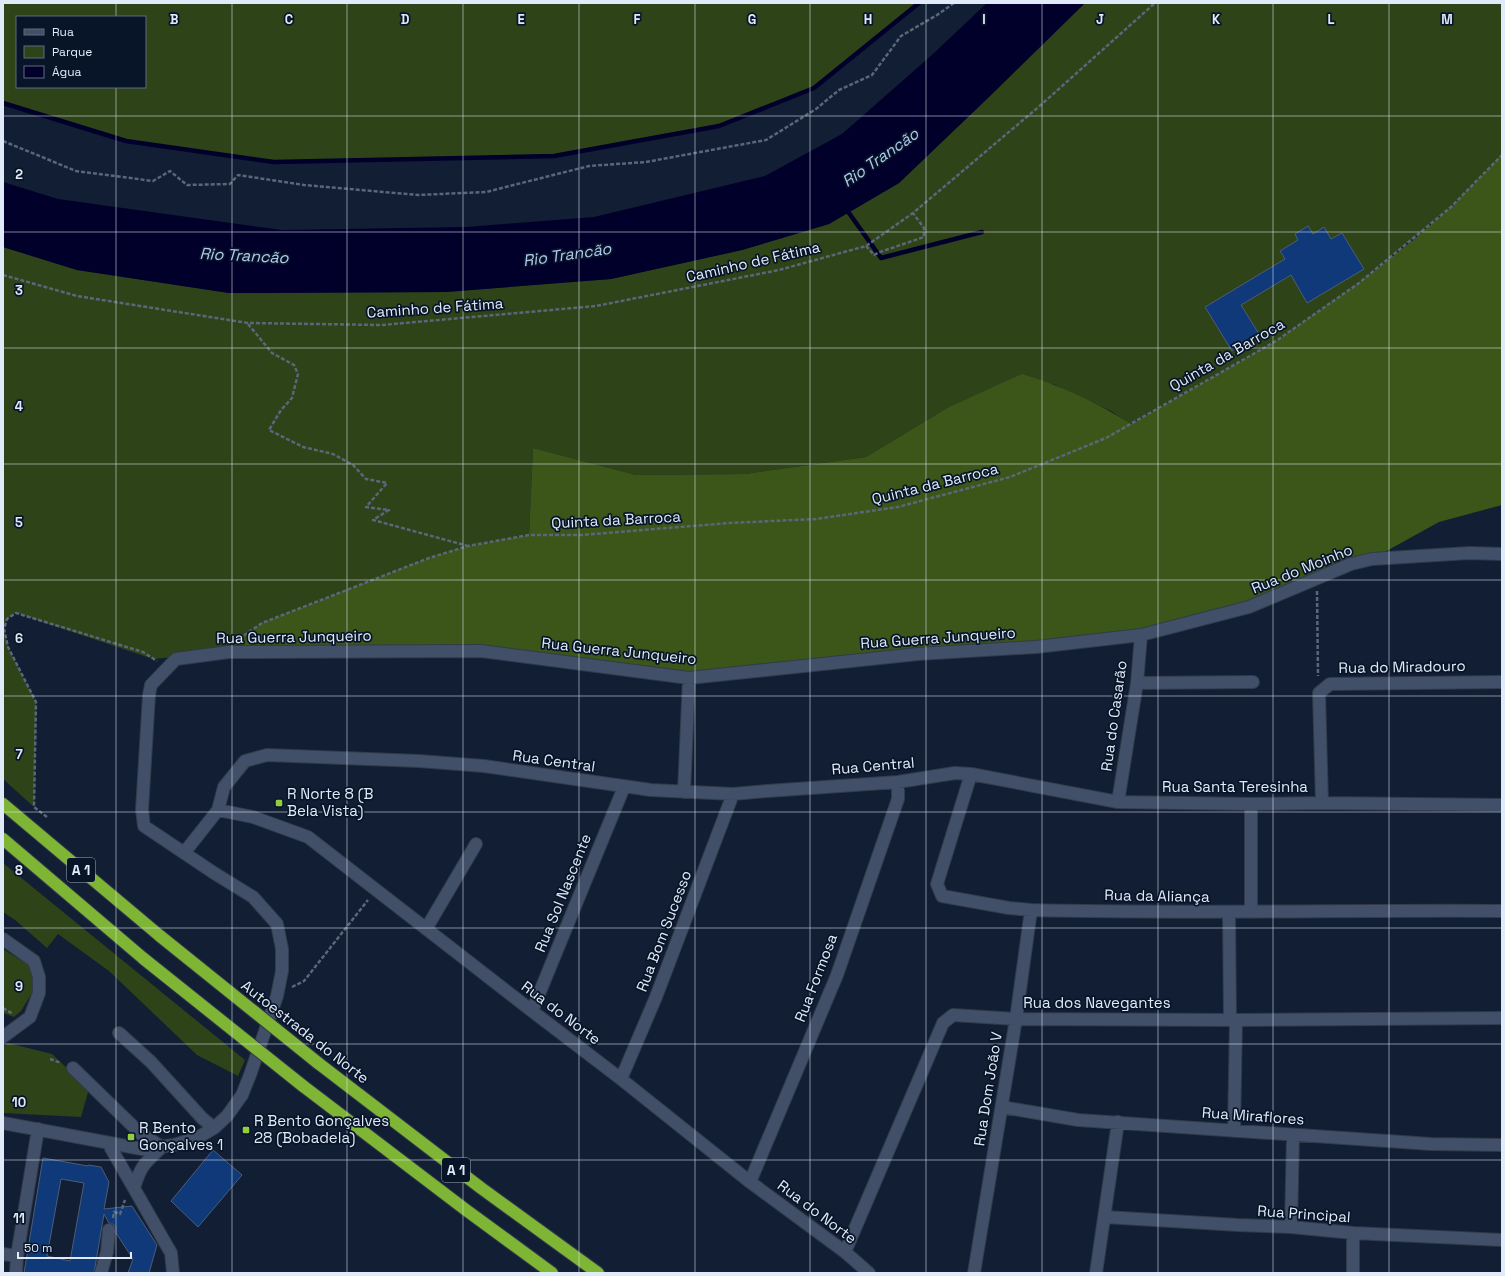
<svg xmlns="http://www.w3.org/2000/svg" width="1505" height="1276" font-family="'Space Grotesk',sans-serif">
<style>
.green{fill:#2f4318;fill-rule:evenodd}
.forest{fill:#3b5618}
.water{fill:#00002a}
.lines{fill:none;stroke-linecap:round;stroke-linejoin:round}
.stream{stroke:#00002a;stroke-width:4.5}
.building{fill:#0f3979;stroke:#4d5d75;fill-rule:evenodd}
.minor-casing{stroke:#323a4b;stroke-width:14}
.highway-casing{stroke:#323a4b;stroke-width:14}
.path{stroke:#5a6679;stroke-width:2.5;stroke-dasharray:4 2;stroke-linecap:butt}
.minor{stroke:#415068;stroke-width:12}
.highway{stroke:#7eb535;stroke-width:12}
.highway-bridge-casing{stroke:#323a4b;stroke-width:14;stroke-linecap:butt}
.highway-bridge{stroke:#7eb535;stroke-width:12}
.grid{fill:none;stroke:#e1eaf8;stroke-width:1;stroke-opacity:0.55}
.poi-dot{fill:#90cd40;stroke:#081529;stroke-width:1.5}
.labels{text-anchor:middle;stroke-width:3.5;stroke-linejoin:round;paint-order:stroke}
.shield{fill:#081529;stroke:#a0aaba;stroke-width:1}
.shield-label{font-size:14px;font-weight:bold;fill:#e1eaf8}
.street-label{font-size:15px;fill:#e1eaf8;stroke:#081529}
.poi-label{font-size:15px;fill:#e1eaf8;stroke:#081529;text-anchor:start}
.water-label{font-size:16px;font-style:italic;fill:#b1c9ef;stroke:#081529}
.grid-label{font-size:13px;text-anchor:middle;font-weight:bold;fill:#e1eaf8;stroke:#081529;stroke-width:3.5;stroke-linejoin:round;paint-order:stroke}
</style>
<rect width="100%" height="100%" fill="#111e33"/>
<path class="green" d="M3,3h916l-105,85 -95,38 -165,30 -280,6 -148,-21 -123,-38zM17,17h128v70h-128z
M1085,3h417v152l-51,52 -92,76 -83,58 -146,83 -19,-13 -58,-27 -106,24 -81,49 -121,17 -109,1 -103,-27 -4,87 -61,11 -39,12 -167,65 -27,19 -6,10 -76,7 -137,-46 -9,6 -3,10 4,18 28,55 -2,105 -31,-28v-532l74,23 152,23 217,-1 165,-13 131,-29 87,-26 70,-41 91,-87z
M3,863l242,197 -7,16 -41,-21 -88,-84 -51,-37 -11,14 -32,-28 -12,-8z
M3,949l29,18 2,23 -13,21 -7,6 -11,-4z
M8,1043l44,11 37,35 -8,28 -78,-4v-66z"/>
<path class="forest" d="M1502,155v350l-63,17 -67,37 -92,36 -139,40 -452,43 -208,-27 -252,1 6,-10 27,-19 167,-65 39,-12 61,-11 4,-87 103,27 109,-1 121,-17 81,-49 75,-34c40,12 74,28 109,50l145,-83 83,-58 53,-42 39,-34z"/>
<path class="water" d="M987,3h98l-95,93 -91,87 -70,41 -87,26 -131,29 -165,13 -217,1 -152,-23 -74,-23v-65l55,17 224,31 184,-3 128,-10 171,-41 77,-42 91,-80z"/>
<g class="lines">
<path class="stream" d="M3,103l123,38 148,21 280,-6 165,-30 95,-38 105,-85
M849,213l32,45 101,-26"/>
</g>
<path class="building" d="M1308,226l5,8 11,-7 7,12 11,-6 22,36 -57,34 -16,-28 -50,30 18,29 -27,17 -27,-44 80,-48 -5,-8 18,-11 -3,-6z
M213,1150l29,25 -44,52 -27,-26z
M43,1158l45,8v-1l13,2 8,15 -5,27 28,-3 25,39 -8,28h-21l5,-14 -17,-26v-6l-3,-3 -4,-1 -5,-9 -10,59h-70zM61,1179l23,4 -14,78 -23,-5z"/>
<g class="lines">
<defs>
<path id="minor" d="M1137,683l116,-1
M971,774l-34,110 5,12 67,12 22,2c157,4 314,0 471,1
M684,792l5,-114
M1118,802l19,-119 4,-48
M1322,803l-3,-110 11,-9 172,-2
M1251,804v108
M218,810l35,7 55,20 224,174 89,68 129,103 95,70 24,21
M184,853l34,-43 6,-23 21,-26 22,-6 152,6 65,5 167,24 82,4 34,-3 131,-9 57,-9 16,1 147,28 133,2 71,-1 180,2
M1229,913l1,107
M426,929l50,-85
M3,939l31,22 5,16v16l-9,24 -27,20
M532,1011l92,-224
M119,1033l32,29 51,56 12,10
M73,1068l68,66 21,13
M621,1079l35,-82 77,-203
M1002,1107l76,13 353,24 71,1
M3,1123l139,26 32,-4 23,-7 17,-10 13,-12 15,-21 8,-20 27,-79 5,-25v-22l-5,-25 -24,-27 -39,-24 -70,-47 -2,-16 7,-115 2,-10 25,-26 53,-7 252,-1 208,27 229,-24 118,-7 105,-12 108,-28 102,-43 21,-5 97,-6 33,1
M1234,1131l2,-111
M108,1143l63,110 2,20
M750,1182l87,-207 61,-176v-17
M134,1188c7,-23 11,-25 28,-41
M1105,1217l133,8 53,2 62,6 149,7
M1291,1227l2,-92
M845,1252l98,-229 10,-8 63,4 220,1 266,-2
M3,1254l14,2
M16,1273l1,-17 21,-127
M101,1273l6,-21 2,-22
M974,1273l42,-254 15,-109
M1096,1273l22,-151
M1353,1273v-40"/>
<path id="highway" d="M3,804l157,132
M3,839l141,120
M318,1063l163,125 117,85
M303,1086l163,124 86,63"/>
</defs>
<use href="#minor" class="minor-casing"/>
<use href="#highway" class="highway-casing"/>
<path class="path" d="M3,141l73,30 77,10 17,-10 17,14 43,-1 8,-9 66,10 114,10 68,-3 103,-26 57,-4 120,-22 50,-31 23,-19 33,-15 29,-39 36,-21 17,-12
M866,246l8,9 6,-3 44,-15v-9l-11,-15
M3,275l74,21 171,27 134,2 214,-19 183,-36 87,-24 47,-33 129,-109 113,-101
M248,324l24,29 22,12 4,9 -6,24 -11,12 -12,20 34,17 30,7 20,11 13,14 21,4 -21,24 23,3 -16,10 95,26
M1317,591l1,85
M239,639l23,-16 167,-65 39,-12 61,-11h52l148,-12 87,-4 82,-12 112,-30 96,-39 170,-97 83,-58 92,-76 51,-52
M47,817l-13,-10 2,-105 -28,-55 -4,-18 3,-10 9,-6 127,39 14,9
M292,987l12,-6 64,-81
M3,1008l10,6
M50,1059l11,4
M113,1218l1,-6 6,2 5,-14"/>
<use href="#minor" class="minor"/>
<use href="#highway" class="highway"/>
<defs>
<path id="highway-bridge" d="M160,936l158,127
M144,959l159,127"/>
</defs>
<use href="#highway-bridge" class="highway-bridge-casing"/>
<use href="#highway-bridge" class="highway-bridge"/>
</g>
<path class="grid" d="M116,3v14M232,3v1270M347,3v1270M463,3v1270M579,3v1270M695,3v1270M810,3v1270M926,3v1270M1042,3v1270M1158,3v1270M1273,3v1270M1389,3v1270M116,87v1186M3,116h1499M3,232h1499M3,348h1499M3,464h1499M3,580h1499M3,696h1499M3,812h1499M3,928h1499M3,1044h1499M3,1160h1499"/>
<g class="poi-dot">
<rect x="275" y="799" width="8" height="8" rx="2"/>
<rect x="242" y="1126" width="8" height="8" rx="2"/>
<rect x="127" y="1133" width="8" height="8" rx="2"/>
</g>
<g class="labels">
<g class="shield">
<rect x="67" y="858" width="28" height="24" rx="3"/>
<rect x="442" y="1158" width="28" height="24" rx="3"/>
</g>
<g class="shield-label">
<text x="81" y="875">A 1</text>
<text x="456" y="1175">A 1</text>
</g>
<g class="street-label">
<text transform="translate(753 262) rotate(-13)" y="5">Caminho de Fátima</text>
<text transform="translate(435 308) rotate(-4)" y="5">Caminho de Fátima</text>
<text transform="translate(1227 355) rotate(-30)" y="5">Quinta da Barroca</text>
<text transform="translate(935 484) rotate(-14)" y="5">Quinta da Barroca</text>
<text transform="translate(616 520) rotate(-3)" y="5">Quinta da Barroca</text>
<text transform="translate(1302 569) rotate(-22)" y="5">Rua do Moinho</text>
<text transform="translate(294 637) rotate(-1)" y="5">Rua Guerra Junqueiro</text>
<text transform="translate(938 638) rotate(-4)" y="5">Rua Guerra Junqueiro</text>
<text transform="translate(619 651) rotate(6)" y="5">Rua Guerra Junqueiro</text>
<text transform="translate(1402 667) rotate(-1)" y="5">Rua do Miradouro</text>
<text transform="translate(1114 716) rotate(-82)" y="5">Rua do Casarão</text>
<text transform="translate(554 761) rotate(8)" y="5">Rua Central</text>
<text transform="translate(873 766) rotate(-5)" y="5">Rua Central</text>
<text x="1235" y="792">Rua Santa Teresinha</text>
<text transform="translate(563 893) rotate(-68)" y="5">Rua Sol Nascente</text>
<text transform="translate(1157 896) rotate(1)" y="5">Rua da Aliança</text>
<text transform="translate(664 931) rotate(-69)" y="5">Rua Bom Sucesso</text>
<text transform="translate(816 978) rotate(-69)" y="5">Rua Formosa</text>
<text x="1097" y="1008">Rua dos Navegantes</text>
<text transform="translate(561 1013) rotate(37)" y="5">Rua do Norte</text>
<text transform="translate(305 1032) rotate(38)" y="5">Autoestrada do Norte</text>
<text transform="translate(988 1089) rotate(-81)" y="5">Rua Dom João V</text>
<text transform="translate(1253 1116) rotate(4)" y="5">Rua Miraflores</text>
<text transform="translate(817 1212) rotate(37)" y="5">Rua do Norte</text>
<text transform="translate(1304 1214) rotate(4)" y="5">Rua Principal</text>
</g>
<g class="poi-label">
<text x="287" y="799">R Norte 8 (B<tspan x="287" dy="17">Bela Vista)</tspan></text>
<text x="254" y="1126">R Bento Gonçalves<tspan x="254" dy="17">28 (Bobadela)</tspan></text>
<text x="139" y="1133">R Bento<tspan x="139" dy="17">Gonçalves 1</tspan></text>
</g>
<g class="water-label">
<text transform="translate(880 157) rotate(-35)" y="6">Rio Trancão</text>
<text transform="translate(567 254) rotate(-8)" y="6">Rio Trancão</text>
<text transform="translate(244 255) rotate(3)" y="6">Rio Trancão</text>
</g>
</g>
<g class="grid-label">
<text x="174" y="24">B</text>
<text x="289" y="24">C</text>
<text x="405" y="24">D</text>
<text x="521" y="24">E</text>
<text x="637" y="24">F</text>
<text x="752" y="24">G</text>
<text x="868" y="24">H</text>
<text x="984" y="24">I</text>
<text x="1100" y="24">J</text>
<text x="1216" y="24">K</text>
<text x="1331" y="24">L</text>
<text x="1447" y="24">M</text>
<text x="19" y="179">2</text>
<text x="19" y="295">3</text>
<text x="19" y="411">4</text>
<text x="19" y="527">5</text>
<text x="19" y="643">6</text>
<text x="19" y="759">7</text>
<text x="19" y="875">8</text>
<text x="19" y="991">9</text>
<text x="19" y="1107">10</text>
<text x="19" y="1223">11</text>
</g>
<rect width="1505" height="1276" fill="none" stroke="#e1eaf8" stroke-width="8"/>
<rect x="16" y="16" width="130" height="72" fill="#081529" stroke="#5f6a7c"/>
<rect x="24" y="29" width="20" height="6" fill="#415068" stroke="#5f6a7c"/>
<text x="52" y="36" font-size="12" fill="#e1eaf8">Rua</text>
<rect x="24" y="46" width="20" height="12" fill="#2f4318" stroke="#5f6a7c"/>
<text x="52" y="56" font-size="12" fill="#e1eaf8">Parque</text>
<rect x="24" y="66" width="20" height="12" fill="#00002a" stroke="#5f6a7c"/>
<text x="52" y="76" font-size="12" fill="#e1eaf8">Água</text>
<path d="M18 1252v6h113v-6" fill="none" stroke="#e1eaf8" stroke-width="2"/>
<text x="24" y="1252" font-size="12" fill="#e1eaf8" stroke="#081529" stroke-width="3" paint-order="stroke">50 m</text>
</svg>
